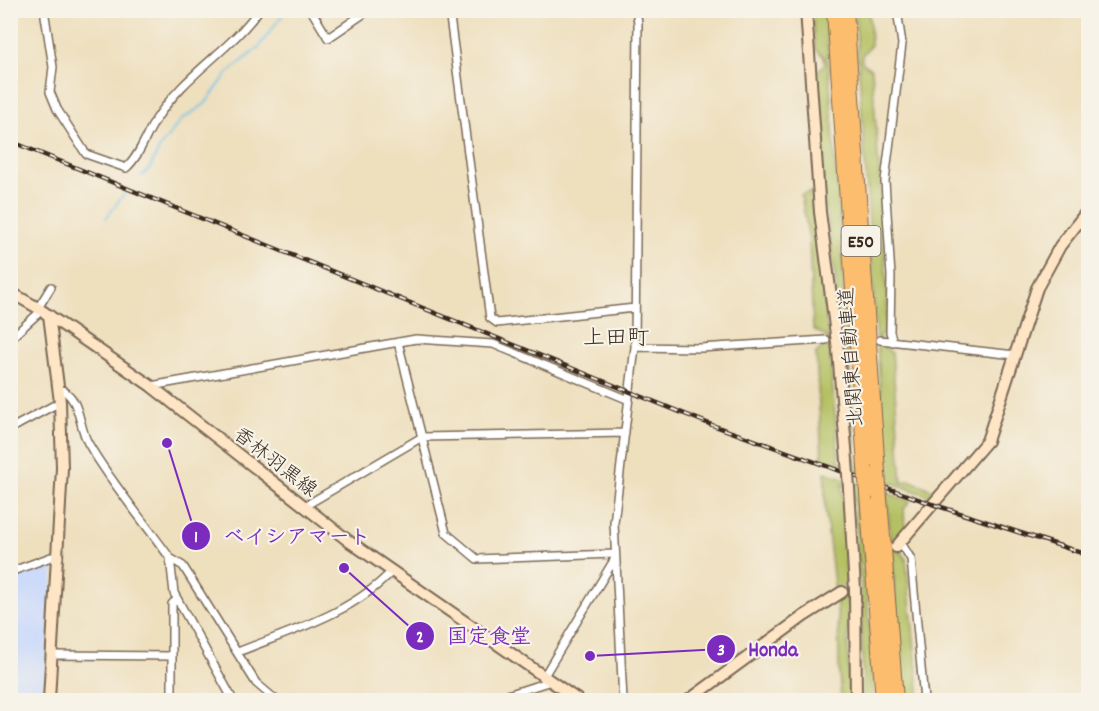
<svg xmlns="http://www.w3.org/2000/svg" width="1099" height="711" font-family="Dekko,'Klee One',sans-serif">
<style>
.built{fill:#cddbfa}
.green{fill:#b4c062;stroke:#787540;stroke-width:1.5}
.lines{fill:none;stroke-linecap:round;stroke-linejoin:round}
.stream{stroke:#6bc1e8;stroke-width:2}
.street-tunnel{stroke:#cabb9d;stroke-width:7;stroke-dasharray:7 3.5;stroke-linecap:butt}
.secondary-tunnel{stroke:#cabb9d;stroke-width:10;stroke-dasharray:10 5;stroke-linecap:butt}
.street-casing{stroke:#7a6956;stroke-width:10}
.secondary-casing{stroke:#7a6956;stroke-width:14}
.highway-casing{stroke:#7a6956;stroke-width:16}
.street{stroke:#fff;stroke-width:7}
.secondary{stroke:#fee5c5;stroke-width:10}
.highway{stroke:#fcbd6e;stroke-width:14}
.rail-casing{stroke:#3b2a1e;stroke-width:4.5}
.rail{stroke:#f7f3e8;stroke-width:2;stroke-dasharray:7;stroke-linecap:butt}
.secondary-bridge-casing{stroke:#7a6956;stroke-width:14;stroke-linecap:butt}
.highway-bridge-casing{stroke:#7a6956;stroke-width:16;stroke-linecap:butt}
.secondary-bridge{stroke:#fee5c5;stroke-width:10}
.highway-bridge{stroke:#fcbd6e;stroke-width:14}
.labels{text-anchor:middle;stroke-width:4.5;stroke-linejoin:round;paint-order:stroke}
.shield{fill:#f7f3e8;stroke:#73665b;stroke-width:1.5}
.shield-label{font-size:18px;font-weight:bold;fill:#3b2a1e}
.street-label{font-size:20px;fill:#3b2a1e;stroke:#f7f3e8}
.quarter-label{font-size:22px;fill:#3b2a1e;stroke:#f7f3e8}
.leader{fill:none;stroke:#7b2cbf;stroke-width:2}
.callout-dot{fill:#7b2cbf;stroke:#f7f3e8;stroke-width:2}
.mark-label{font-size:18px;text-anchor:middle;font-weight:bold;fill:#fff}
.callout-label{font-size:21px;text-anchor:middle;font-weight:bold;fill:#7b2cbf;stroke:#f7f3e8;stroke-width:4.5;stroke-linejoin:round;paint-order:stroke}
</style>
<rect width="100%" height="100%" fill="#f7f3e8"/>
<filter id="ink" filterUnits="userSpaceOnUse"><feTurbulence type="fractalNoise" baseFrequency=".0167" numOctaves="2"/><feDisplacementMap in="SourceGraphic" scale="12" xChannelSelector="R" yChannelSelector="G"/><feConvolveMatrix kernelMatrix="1 2 1 2 8 2 1 2 1" color-interpolation-filters="sRGB"/></filter>
<filter id="wash" filterUnits="userSpaceOnUse"><feTurbulence type="fractalNoise" baseFrequency=".008" numOctaves="4" result="noise"/><feDisplacementMap in="SourceGraphic" scale="24" xChannelSelector="R" yChannelSelector="G"/><feGaussianBlur stdDeviation="1.35" result="paint"/><feColorMatrix in="noise" values="0 0 0 0 0 0 0 0 0 0 0 0 0 0 0 0 0 1.4 0 .05"/><feComposite in="paint" operator="in"/></filter>
<g filter="url(#wash)">
<rect width="100%" height="100%" fill="#eedfbd"/>
<path class="built" d="M51,561l3,2 -10,137h-33v-123z"/>
<path class="green" d="M812,11h13l31,452 2,4 28,9 -31,-465h14l2,34 -9,10v7l10,8 16,230 -2,29 -6,6v9l12,9 10,130 7,-3 26,11 -3,6 -110,-39 -6,-105 10,-9 -1,-8 -12,-7 -4,-90 -8,-44 9,-3 18,143 11,126 12,4 3,-4 -7,-98 -22,-158 -10,-132 10,-9 -1,-7 -9,-8z
M825,472l85,29 -6,8 1,22 -10,12 3,9 3,-1 5,8 14,141h-16l-17,-201 -27,-10 14,211h-11l-2,-110 -8,-102 -11,-4 5,97 2,119h-8c-4,-32 0,-65 -5,-98l8,-6 -9,-4 -10,-85z"/>
<g class="lines">
<path class="stream" d="M142,176l8,-8 10,-21 21,-27 24,-16 23,-31 30,-25 28,-38
M106,218l18,-24"/>
</g>
</g>
<g filter="url(#ink)">
<g class="lines">
<path class="street-tunnel" d="M826,340h31"/>
<path class="secondary-tunnel" d="M842,592l35,-29"/>
<defs>
<path id="street" d="M46,10l-1,6 8,51 -3,25 7,17 29,45 40,14c13,-11 20,-33 29,-47 29,-47 73,-68 104,-111
M311,10l17,28 41,-28
M449,10l41,308 7,5 138,-15
M38,308l13,-21
M10,339l32,-29
M880,340l135,15
M398,342l48,191 31,26 137,-5
M893,342l-3,-10 1,-56 -6,-95 17,-137 -5,-34
M635,347l65,1 126,-8
M151,386l265,-47 77,5 136,56
M58,388c23,8 20,37 30,55 23,40 55,77 82,115l13,8 73,117 20,17
M10,429l50,-27
M305,506l117,-69 203,-4
M901,543l10,16 13,141
M170,558l4,35 59,107
M10,572l41,-15h8
M238,652c52,-21 114,-38 154,-81
M52,655l120,1
M544,676l70,-116
M172,700v-96l5,-5
M492,700l59,-19
M623,700l-9,-177 21,-176 3,-324 -2,-13"/>
<path id="secondary" d="M806,10l14,202 18,138 9,111
M10,292l28,16 113,78 199,156 228,158
M849,488l6,102 1,110
M896,547l91,-106 50,-153 23,-42 28,-36
M49,700l13,-232 -2,-66 -11,-87
M689,700l115,-84 38,-24"/>
<path id="highway" d="M834,10l31,457
M846,10l32,462
M867,494l16,206
M880,499l16,201"/>
</defs>
<use href="#street" class="street-casing"/>
<use href="#secondary" class="secondary-casing"/>
<use href="#highway" class="highway-casing"/>
<use href="#street" class="street"/>
<use href="#secondary" class="secondary"/>
<use href="#highway" class="highway"/>
<defs>
<path id="rail" d="M10,141l702,284 220,79 156,51"/>
</defs>
<use href="#rail" class="rail-casing"/>
<use href="#rail" class="rail"/>
<defs>
<path id="secondary-bridge" d="M847,461l2,27"/>
<path id="highway-bridge" d="M865,467l2,27
M878,472l2,27"/>
</defs>
<use href="#secondary-bridge" class="secondary-bridge-casing"/>
<use href="#highway-bridge" class="highway-bridge-casing"/>
<use href="#secondary-bridge" class="secondary-bridge"/>
<use href="#highway-bridge" class="highway-bridge"/>
</g>
</g>
<g class="labels">
<rect class="shield" x="841.5" y="226" width="39" height="30" rx="4.5"/>
<g class="shield-label">
<text x="861" y="247">E50</text>
</g>
<g class="street-label">
<text transform="translate(850 357) rotate(-94)" y="7">北関東自動車道</text>
<text transform="translate(276 461) rotate(38)" y="7">香林羽黒線</text>
</g>
<g class="quarter-label">
<text x="616" y="344">上田町</text>
</g>
</g>
<path class="leader" d="M167 443L196 536M344 568L420 636M590 656L721 649"/>
<g class="callout-dot">
<circle cx="167" cy="443" r="6"/>
<circle cx="344" cy="568" r="6"/>
<circle cx="590" cy="656" r="6"/>
<circle cx="196" cy="536" r="15"/>
<circle cx="420" cy="636" r="15"/>
<circle cx="721" cy="649" r="15"/>
</g>
<g class="mark-label">
<text x="196" y="542">1</text>
<text x="420" y="642">2</text>
<text x="721" y="655">3</text>
</g>
<g class="callout-label">
<text x="297" y="543">ベイシアマート</text>
<text x="489" y="643">国定食堂</text>
<text x="773" y="656">Honda</text>
</g>
<rect width="1099" height="711" fill="none" stroke="#f7f3e8" stroke-width="36"/>
</svg>
